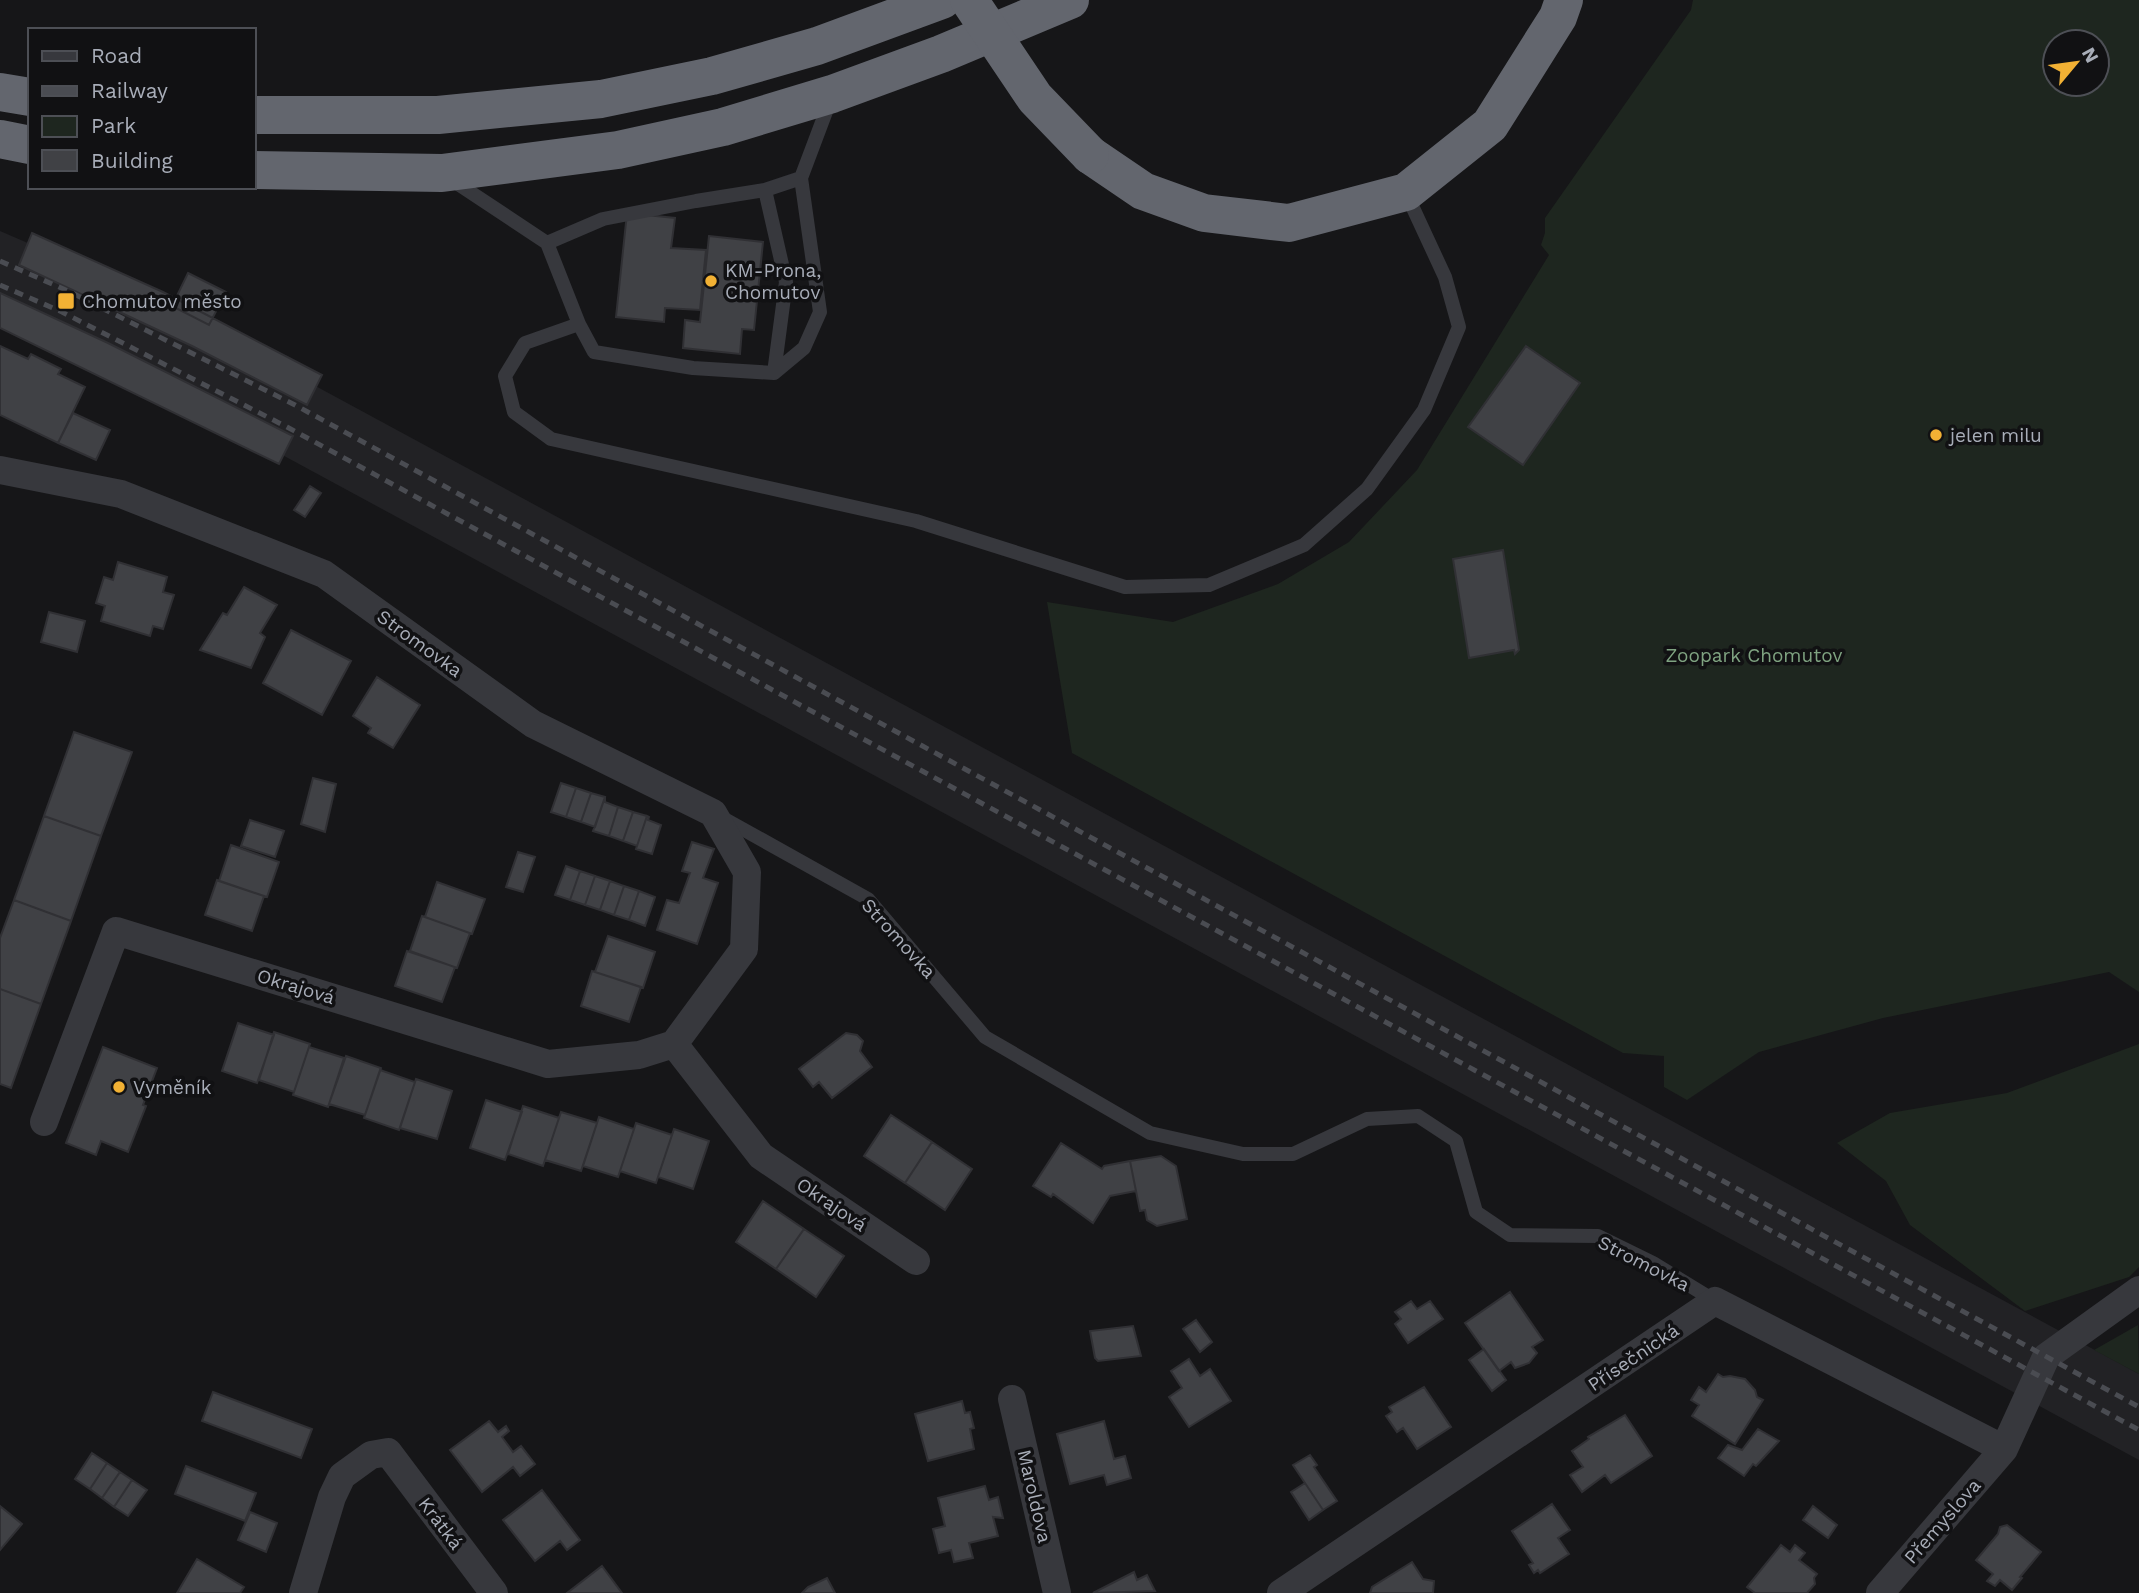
<svg xmlns="http://www.w3.org/2000/svg" width="2139" height="1593" font-family="'Work Sans',sans-serif">
<style>
.built{fill:#222225}
.green{fill:#1e261f;fill-rule:evenodd}
.building{fill:#404145;stroke:#303034;stroke-width:2}
.lines{fill:none;stroke-linecap:round;stroke-linejoin:round}
.lane{stroke:#37383d;stroke-width:14}
.street{stroke:#37383d;stroke-width:28}
.highway{stroke:#63666e;stroke-width:38}
.rail{stroke:#4a4c52;stroke-width:5;stroke-dasharray:9 7;stroke-linecap:butt}
.highway-bridge{stroke:#63666e;stroke-width:38}
.poi-dot{fill:#f2b134;stroke:#111113;stroke-width:2.5}
.labels{text-anchor:middle;stroke-width:7;stroke-linejoin:round;paint-order:stroke}
.poi-label{font-size:19px;fill:#a8adb8;stroke:#111113;text-anchor:start}
.street-label{font-size:19px;fill:#a8adb8;stroke:#111113}
.park-label{font-size:19px;fill:#7fa381;stroke:#111113}
</style>
<rect width="100%" height="100%" fill="#161618"/>
<path class="built" d="M0,231l74,32 236,120 1829,991v86l-1864,-1009 -275,-138z"/>
<path class="green" d="M1693,0h446v992l-30,-20 -226,46 -124,34 -72,48 -23,-13v-31l-41,-3 -551,-300 -25,-151 126,20 105,-38 71,-42 68,-72 132,-215 -8,-10 4,-12v-15l146,-208zM2055,42h42v42h-42z
M2139,1044v223l-10,10 -104,34 -115,-86 -24,-44 -49,-38 53,-30 117,-20z
M2138,1325l1,49 -45,-24z"/>
<path class="building" d="M627,213l48,5 -4,30 35,2 -6,60 -35,-2 -1,14 -48,-5z
M32,233l131,59 159,83 -15,30 -115,-59 -173,-81z
M709,236l54,6 -9,88 -12,-1 -2,25 -57,-6 2,-28 15,2z
M188,273l38,19 -17,33 -37,-19z
M0,293l108,50 185,93 -14,28 -279,-136z
M0,346l28,13 3,-5 30,15 -3,5 27,13 -27,56 -58,-28z
M1526,346l54,37 -57,82 -55,-38z
M73,413l37,17 -14,30 -38,-17z
M310,486l11,7 -16,24 -11,-7z
M1503,550l16,100 -4,4 -1,-4 -45,8 -16,-99z
M118,562l49,15 -4,15 11,3 -11,34 -10,-3 -3,10 -49,-15 4,-15 -9,-3 8,-26 9,3z
M244,587l33,18 -17,28 5,4 -14,31 -51,-18 23,-37 4,2z
M49,612l36,9 -8,31 -36,-10z
M291,630l60,31 -29,54 -59,-32z
M377,677l43,28 -27,43 -25,-15 3,-5 -18,-12z
M74,732l58,20 -31,84 -57,-20z
M313,778l23,6 -11,48 -24,-8z
M561,783l15,5 -10,29 -15,-5z
M576,788l15,5 -10,29 -15,-5z
M591,793l14,4 -10,30 -14,-5z
M605,797v5l13,5 -9,29 -16,-5z
M618,807l15,5 -10,29 -14,-5z
M633,812l14,4 -10,30 -14,-5z
M44,816l57,20 -30,85 -57,-21z
M647,816l2,1 -1,3 13,5 -9,29 -16,-5z
M250,820l34,11 -9,26 -34,-11z
M692,842l22,7 -11,29 15,5 -21,61 -40,-14 10,-30 12,3 11,-30 -8,-2z
M231,845l48,17 -12,35 -48,-16z
M518,852l17,5 -12,35 -17,-5z
M566,866l14,5 -10,29 -15,-5z
M580,871l15,5 -10,29 -15,-5z
M595,876l15,5 -10,29 -15,-5z
M217,880l47,16 -12,35 -47,-16z
M610,881l14,5 -10,29 -14,-5z
M437,882l48,17 -13,35 -47,-17z
M624,886l15,5 -10,29 -15,-5z
M639,891l16,6 -10,29 -16,-6z
M14,900l57,21 -30,83 -41,-15v-51z
M422,916l48,17 -13,35 -47,-17z
M608,936l47,16 -12,36 -48,-16z
M407,951l48,16 -13,35 -47,-16z
M592,971l49,16 -12,35 -48,-16z
M0,989l41,15 -30,84 -11,-4z
M238,1023l36,12 -17,48 -35,-12z
M274,1032l36,12 -16,48 -35,-12z
M846,1033l11,2 6,6 -3,10 12,16 -40,31 -13,-16 -6,5 -14,-18z
M103,1047l54,21 -14,37 3,1 -18,46 -27,-11 -5,14 -30,-12z
M309,1047l35,11 -16,49 -35,-12z
M346,1056l35,12 -16,47 -36,-11z
M380,1070l35,12 -16,48 -35,-12z
M416,1079l36,12 -15,48 -37,-11z
M486,1100l36,12 -17,48 -35,-12z
M523,1106l36,12 -16,48 -35,-12z
M561,1112l36,11 -16,48 -36,-11z
M891,1115l41,27 -27,41 -41,-27z
M599,1117l35,12 -16,48 -35,-11z
M636,1123l36,12 -16,48 -36,-12z
M674,1129l35,12 -16,48 -35,-12z
M932,1142l40,27 -27,41 -40,-27z
M1061,1143l41,26 2,-3 26,-5 6,30 -26,5 -17,27 -40,-29 -2,3 -18,-11z
M1161,1156l15,10 11,53 -30,7 -10,-6 -2,-10 -5,1 -10,-50z
M763,1201l41,28 -28,40 -40,-27z
M804,1229l40,27 -28,41 -40,-28z
M1510,1292l33,48 -11,7 5,6 -8,10 -14,5 -4,-6 -12,9 -34,-48z
M1411,1301l6,8 13,-8 13,18 -35,24 -13,-19 6,-5 -6,-7z
M1196,1320l16,22 -12,10 -17,-23z
M1133,1326l8,30 -43,5 -3,-3 -5,-27z
M1484,1349l22,31 -14,11 -23,-31z
M1189,1359l11,17 10,-7 21,32 -42,26 -20,-30 13,-9 -11,-17z
M1718,1374l5,3 7,-1 15,3 10,11 2,7 6,3 -28,44 -43,-28 7,-11 -8,-5 8,-13 7,5z
M1424,1387l27,40 -34,22 -14,-21 -6,4 -11,-16 6,-4 -3,-5z
M213,1392l99,37 -11,29 -99,-37z
M962,1401l3,12 5,-1 4,16 -4,1 4,20 -46,12 -13,-47z
M1625,1415l27,41 -41,27 -6,-8 -23,17 -12,-17 13,-8 -11,-16 17,-12 -1,-2z
M489,1421l9,11 8,-6 3,5 -7,6 11,15 8,-6 14,18 -15,12 -7,-9 -31,25 -32,-42z
M1104,1421l10,38 11,-3 6,22 -24,7 -3,-10 -34,9 -13,-50z
M1758,1429l21,12 -23,25 -3,-2 -9,12 -26,-18 10,-13 14,5z
M92,1453l15,10 -17,26 -15,-10z
M1310,1455l7,10 -3,2 23,34 -14,9 -30,-45z
M107,1463l13,9 -18,26 -12,-9z
M186,1466l70,27 -11,28 -70,-27z
M120,1472l12,8 -18,27 -12,-9z
M132,1480l15,10 -19,26 -14,-9z
M1305,1483l18,27 -14,10 -18,-28z
M985,1486l4,14 9,-3 5,21 -10,-1 5,19 -29,7 4,15 -19,4 -3,-12 -12,3 -6,-24 12,-3 -7,-28z
M542,1490l38,50 -13,10 -7,-9 -25,20 -32,-41z
M1552,1504l18,26 -12,8 11,16 -29,19 -2,-3 -4,3 -5,-8 4,-2 -21,-32z
M0,1506l22,18 -22,26z
M1813,1506l24,19 -9,13 -25,-18z
M250,1512l27,11 -11,29 -28,-12z
M2007,1525l34,27 -21,25 2,1 -10,12 -12,-10 -5,6 -8,-5 6,-7 -17,-14 22,-26 2,-7z
M1781,1545l9,7 5,-7 10,8 -6,7 18,14 -3,4 1,6 -8,9h-52l-8,-6z
M197,1559l47,28 -4,6h-63z
M1412,1562l11,17 11,2 -1,12h-63l2,-6z
M602,1566l20,27h-55z
M1134,1572l3,8 10,-5 8,16 -62,2z
M827,1578l8,15h-33l6,-6z"/>
<g class="lines">
<path class="lane" d="M452,180l95,63 32,81 15,28 99,16 81,5 30,-25 16,-36 -19,-134 29,-77
M765,190l21,92 -12,91
M547,243l56,-24 93,-18 69,-11 36,-12
M579,324l-54,19 -20,33 9,36 37,27 365,82 209,66 84,-2 95,-40 63,-56 57,-79 35,-83 -14,-50 -38,-82
M721,817l147,82 117,138 165,96 93,21h50l74,-35 51,-3 38,25 20,71 34,23 88,1 55,27 62,38"/>
<path class="street" d="M0,470l121,24 203,80 209,150 180,89 34,59 -3,77 -70,95 -35,11 -91,9 -432,-133 -72,191
M674,1044l87,112 155,105
M1012,1399l45,194
M303,1593l29,-96 10,-21 29,-21 17,-3 106,141
M1281,1593l434,-292 289,148
M1880,1593l124,-144 42,-92 93,-67"/>
<path class="highway" d="M0,92l30,5
M254,115h184l163,-16 111,-23 105,-30 125,-46
M0,139l30,6
M1090,155l53,36 61,22 85,10 117,-31 84,-67 68,-108 6,-17
M254,170l188,3 176,-23 105,-23 109,-33 109,-40 129,-54"/>
<path class="rail" d="M0,261l68,30 227,114 1844,1002
M0,285l62,27 225,115 1852,1003"/>
<path class="highway-bridge" d="M969,0l66,98 55,57"/>
</g>
<g class="poi-dot">
<circle cx="711" cy="281" r="7"/>
<rect x="57" y="292" width="18" height="18" rx="3.5"/>
<circle cx="1936" cy="435" r="7"/>
<circle cx="119" cy="1087" r="7"/>
</g>
<g class="labels">
<g class="poi-label">
<text x="725" y="277">KM-Prona,<tspan x="725" dy="22">Chomutov</tspan></text>
<text x="82" y="308">Chomutov město</text>
<text x="1950" y="442">jelen milu</text>
<text x="133" y="1094">Vyměník</text>
</g>
<g class="street-label">
<text transform="translate(420 643) rotate(36)" y="7">Stromovka</text>
<text transform="translate(899 938) rotate(48)" y="7">Stromovka</text>
<text transform="translate(296 986) rotate(17)" y="7">Okrajová</text>
<text transform="translate(832 1204) rotate(34)" y="7">Okrajová</text>
<text transform="translate(1644 1263) rotate(27)" y="7">Stromovka</text>
<text transform="translate(1633 1357) rotate(-34)" y="7">Přísečnická</text>
<text transform="translate(1035 1496) rotate(77)" y="7">Maroldova</text>
<text transform="translate(1942 1521) rotate(-49)" y="7">Přemyslova</text>
<text transform="translate(441 1523) rotate(53)" y="7">Krátká</text>
</g>
<g class="park-label">
<text x="1754" y="662">Zoopark Chomutov</text>
</g>
</g>
<rect x="28" y="28" width="228" height="161" fill="#111113" stroke="#4d4f55" stroke-width="2"/>
<rect x="42" y="51" width="35" height="10" fill="#37383d" stroke="#4d4f55" stroke-width="2"/>
<text x="91" y="63" font-size="21" fill="#a8adb8">Road</text>
<rect x="42" y="86" width="35" height="10" fill="#4a4c52" stroke="#4d4f55" stroke-width="2"/>
<text x="91" y="98" font-size="21" fill="#a8adb8">Railway</text>
<rect x="42" y="116" width="35" height="21" fill="#1e261f" stroke="#4d4f55" stroke-width="2"/>
<text x="91" y="133" font-size="21" fill="#a8adb8">Park</text>
<rect x="42" y="150" width="35" height="21" fill="#404145" stroke="#4d4f55" stroke-width="2"/>
<text x="91" y="168" font-size="21" fill="#a8adb8">Building</text>
<g transform="translate(2076 63) rotate(61)"><circle r="33" fill="#111113" stroke="#4d4f55" stroke-width="2"/>
<path d="M0-5L12 26L0 18L-12 26Z" fill="#f2b134"/>
<text y="-10" font-size="19" font-weight="bold" text-anchor="middle" fill="#a8adb8">N</text>
</g>
</svg>
